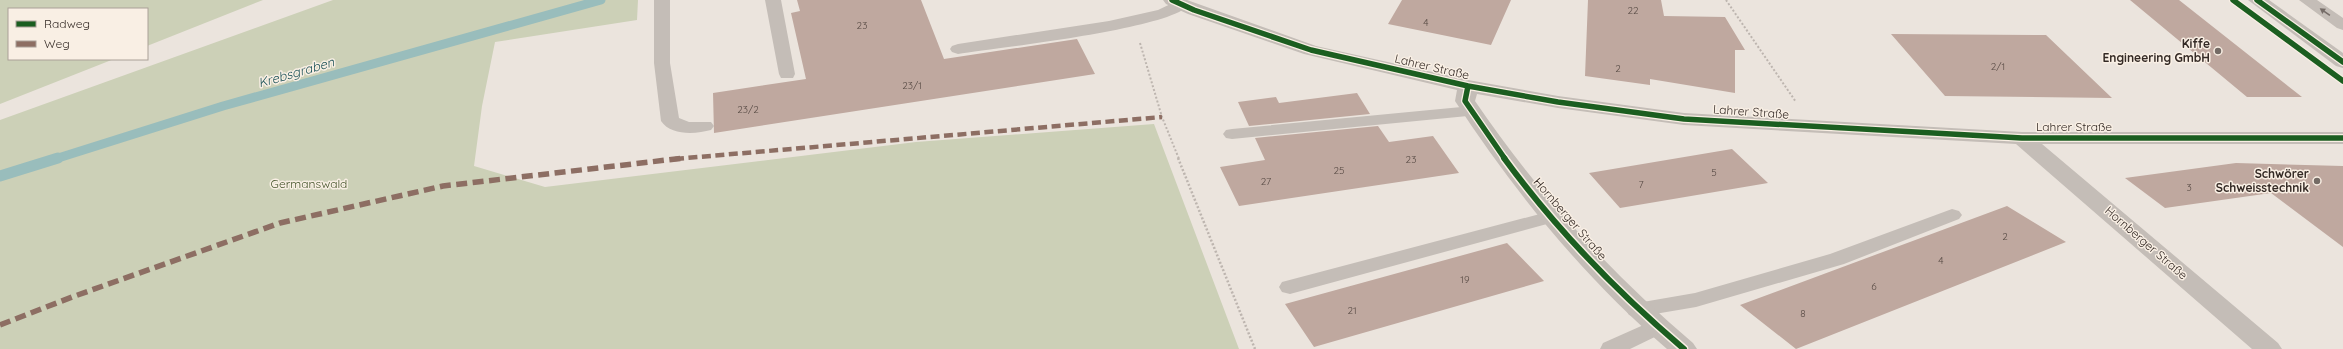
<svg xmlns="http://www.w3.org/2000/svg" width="2343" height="349" font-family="Quicksand,sans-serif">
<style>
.green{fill:#ccd0b7}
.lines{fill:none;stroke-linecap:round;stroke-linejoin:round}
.stream-far1{stroke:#99bdbc;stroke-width:9}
.stream{stroke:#99bdbc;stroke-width:11}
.building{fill:#bfa89f}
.path-far1{stroke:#bdb5af;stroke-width:2;stroke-dasharray:2 2;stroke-linecap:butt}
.path{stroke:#bdb5af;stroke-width:2.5;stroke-dasharray:2 2;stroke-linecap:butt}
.service{fill:#c4bdb7;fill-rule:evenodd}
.minor{fill:#c4bdb7;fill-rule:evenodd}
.tertiary{fill:#c4bdb7;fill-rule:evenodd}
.quiet-far1{stroke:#8d6e63;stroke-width:4.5;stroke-dasharray:9 4.5;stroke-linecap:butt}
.quiet{stroke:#8d6e63;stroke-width:5.5;stroke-dasharray:11 5.5;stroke-linecap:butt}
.cycleway-far1-casing{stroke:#f9efe4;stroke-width:8}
.cycleway-casing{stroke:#f9efe4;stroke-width:9}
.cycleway-far1{stroke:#1b5e20;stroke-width:5.5}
.cycleway{stroke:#1b5e20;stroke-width:6}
.oneway{fill:#756c67}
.poi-dot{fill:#746b65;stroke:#f9efe4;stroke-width:1.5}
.labels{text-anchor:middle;stroke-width:3;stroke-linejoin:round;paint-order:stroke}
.number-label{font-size:10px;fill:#574a44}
.poi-label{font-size:12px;font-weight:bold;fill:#342a25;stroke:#f9efe4;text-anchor:end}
.street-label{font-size:12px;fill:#342a25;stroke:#f9efe4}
.park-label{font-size:12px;fill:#435329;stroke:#f9efe4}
.water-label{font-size:13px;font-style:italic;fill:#1b5156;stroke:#f9efe4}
</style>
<rect width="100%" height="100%" fill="#ebe4dd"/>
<path class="green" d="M0,0h263l-116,46v-37h-138v50h105l-114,45z
M333,0h305l-1,20 -142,22 -13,64 -8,60 71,21 371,-45 238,-18 85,225h-1239v-229z"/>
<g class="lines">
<path class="stream-far1" d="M55,159l168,-53 378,-106"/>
<path class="stream" d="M0,176l58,-18"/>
</g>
<path class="building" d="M797,0h124l23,59 133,-20 18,35 -381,59 -1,-40 93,-14 -15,-66 9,-2z
M1402,0h109l-20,45 -103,-21z
M1588,0h73l3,16 61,1 20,33h-10v43l-85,-14v6l-65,-9z
M2130,0h49l123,97h-55z
M1891,34l155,1 66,63 -167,-2z
M1357,93l13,21 -121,12 -11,-24 38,-5 3,6z
M1378,126l11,16 44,-6 26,37 -220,33 -19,-39 45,-7 -10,-22z
M1732,149l36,34 -148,25 -31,-35z
M2236,163l107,3v81l-72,-54 -106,15 -40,-30z
M2007,206l59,36 -270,107 -56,-44z
M1507,243l37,38 -230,66 -29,-43z"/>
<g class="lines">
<path class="path-far1" d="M1726,0l70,102
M1140,43l22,74 17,42"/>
<path class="path" d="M1178,158l77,191"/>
<path class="service" d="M654,0h16v63l9,55 10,4h22l3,4 -3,4c-15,4 -40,6 -50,-9l-7,-58z
M765,0h16l14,74 -2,4h-12l-2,-4z
M1179,0l9,1 2,3c-17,25 -194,44 -232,50l-6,-2 -2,-3 2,-3 6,-2 151,-23 49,-11z
M2299,0h18l26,18v12l-6,-2z
M1472,106l6,1 3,4 -3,4 -246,24 -6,-1 -3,-4 3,-4 6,-1z
M1952,209l7,2 3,4 -3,4 -115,45 -148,43 -59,10 -8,-2 -3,-5 3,-5 8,-2 58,-10 135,-39z
M1551,211l7,2 3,4 -3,4 -268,73 -8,-2 -3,-5 3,-5z
M1657,319l8,3 3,5 -3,5 -35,17h-30l3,-6z"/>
<path class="minor" d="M1163,0h24l129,46 152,34 90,16 126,17 338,19h321v12h-301l236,199 4,6h-30l-236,-205 -332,-19 -126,-17 -81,-14 -2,7c62,91 134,171 218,242l4,6h-30c-83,-72 -152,-156 -212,-248l2,-11 -153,-36 -116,-40 -22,-10z"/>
<path class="tertiary" d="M2248,0h21l74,53v15l-7,-2z"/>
<path class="quiet-far1" d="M675,159l487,-42"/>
<path class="quiet" d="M0,325l72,-28 208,-74 163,-37 241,-28"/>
<defs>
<path id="cycleway-far1" d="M1172,0l22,10 117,40 157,36 90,16 126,17 338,19h321
M2233,0l110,81
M2257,0l86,62
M1468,86l-3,15 40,58"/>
<path id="cycleway" d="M1504,158c52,71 113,134 180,191"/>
</defs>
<use href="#cycleway-far1" class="cycleway-far1-casing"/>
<use href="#cycleway" class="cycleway-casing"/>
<use href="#cycleway-far1" class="cycleway-far1"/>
<use href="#cycleway" class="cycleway"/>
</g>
<defs><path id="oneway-solid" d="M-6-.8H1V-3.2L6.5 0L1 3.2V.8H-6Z"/></defs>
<use class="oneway" href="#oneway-solid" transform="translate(2325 12) rotate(-145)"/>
<g class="poi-dot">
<circle cx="2218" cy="51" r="4"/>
<circle cx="2317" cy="181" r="4"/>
</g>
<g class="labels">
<g class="number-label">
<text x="1633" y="14">22</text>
<text x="1426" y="26">4</text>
<text x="862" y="29">23</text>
<text x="1998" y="70">2/1</text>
<text x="1618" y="72">2</text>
<text x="912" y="89">23/1</text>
<text x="748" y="113">23/2</text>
<text x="1411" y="163">23</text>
<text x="1339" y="174">25</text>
<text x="1714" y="176">5</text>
<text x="1266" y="185">27</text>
<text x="1641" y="188">7</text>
<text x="2189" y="191">3</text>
<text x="2005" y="240">2</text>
<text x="1941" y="264">4</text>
<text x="1465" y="283">19</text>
<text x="1874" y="290">6</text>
<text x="1352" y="314">21</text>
<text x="1803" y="317">8</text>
</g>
<g class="poi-label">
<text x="2210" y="48">Kiffe<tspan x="2210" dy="14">Engineering GmbH</tspan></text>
<text x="2309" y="178">Schwörer<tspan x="2309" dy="14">Schweisstechnik</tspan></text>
</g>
<g class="street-label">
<text transform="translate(1432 67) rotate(13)" y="4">Lahrer Straße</text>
<text transform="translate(1751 112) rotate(4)" y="4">Lahrer Straße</text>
<text x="2074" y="131">Lahrer Straße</text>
<text transform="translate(1570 219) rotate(49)" y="4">Hornberger Straße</text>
<text transform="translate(2146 243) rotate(41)" y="4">Hornberger Straße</text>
</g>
<g class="park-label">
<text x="309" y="188">Germanswald</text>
</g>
<g class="water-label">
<text transform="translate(296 72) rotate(-16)" y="5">Krebsgraben</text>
</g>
</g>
<rect x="8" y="8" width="140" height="52" fill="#f9efe4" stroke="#aaa098"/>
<rect x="16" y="21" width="20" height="6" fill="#1b5e20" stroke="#aaa098"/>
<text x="44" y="28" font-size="12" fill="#342a25">Radweg</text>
<rect x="16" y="41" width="20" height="6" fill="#8d6e63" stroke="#aaa098"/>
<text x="44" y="48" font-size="12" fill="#342a25">Weg</text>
</svg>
